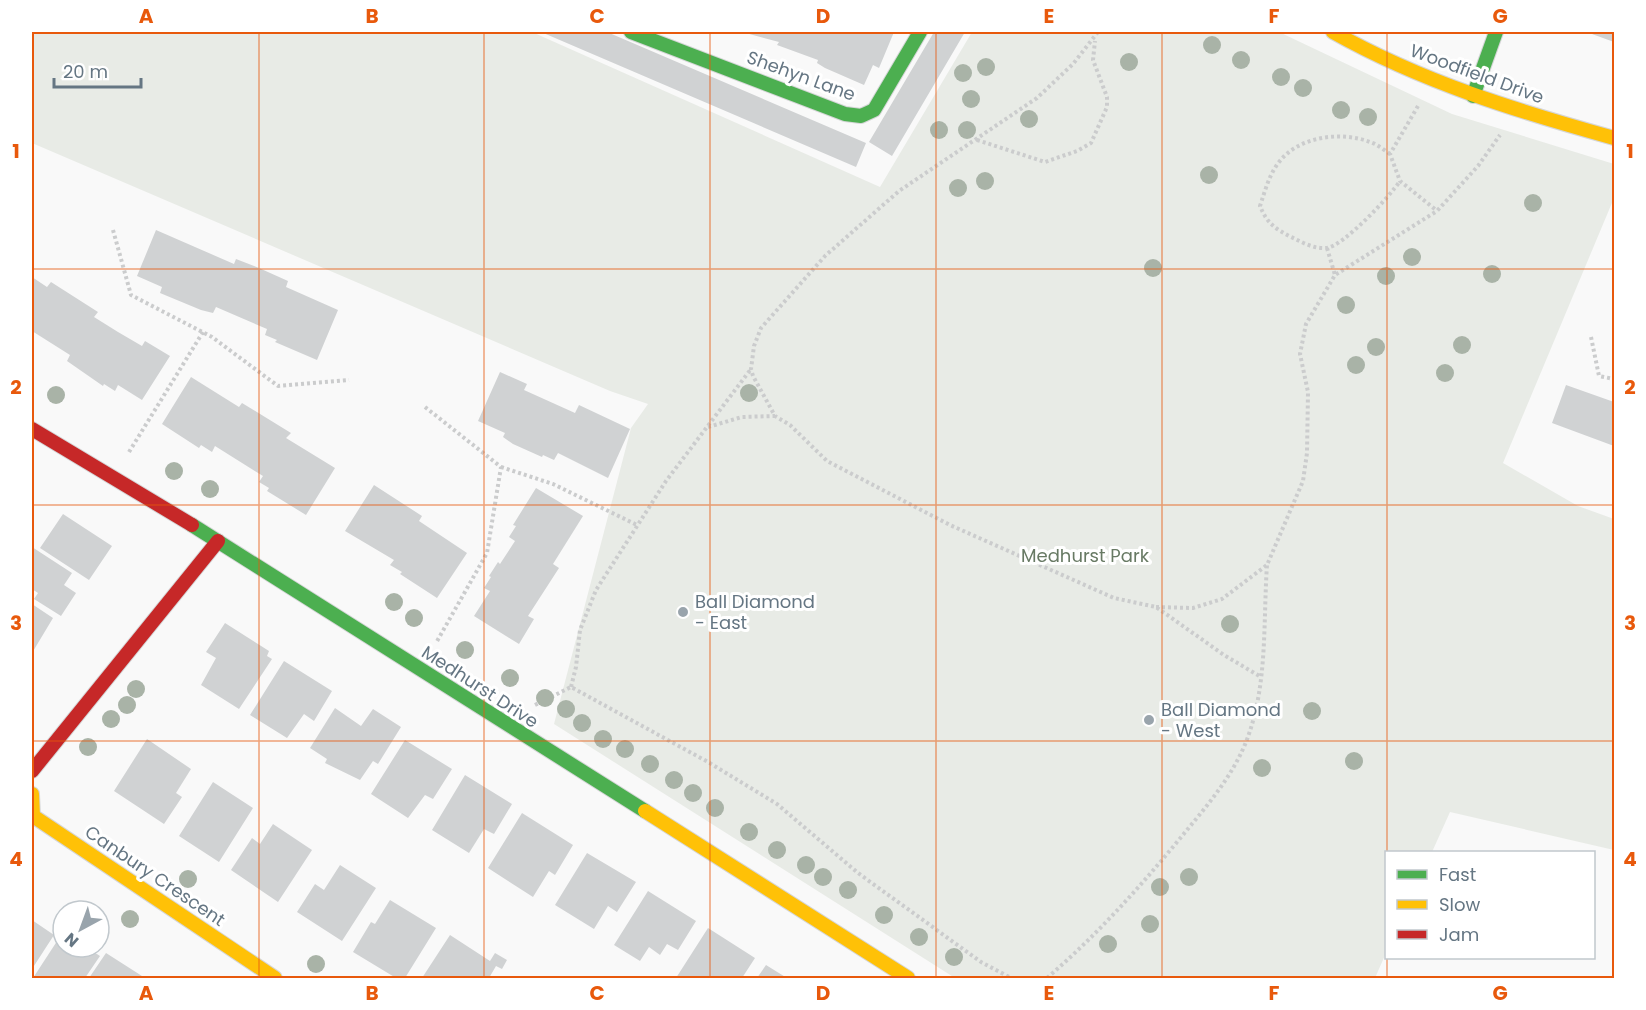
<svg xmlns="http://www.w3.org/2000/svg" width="1646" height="1010" font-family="Poppins,sans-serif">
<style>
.green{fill:#e8ebe6}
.building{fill:#d0d2d3}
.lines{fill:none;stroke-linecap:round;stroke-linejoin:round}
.fast-casing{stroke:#d5d6d7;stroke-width:16}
.slow-casing{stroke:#d5d6d7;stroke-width:16}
.jam-casing{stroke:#d5d6d7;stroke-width:16}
.path{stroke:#cbcccd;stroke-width:4;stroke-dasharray:3 3;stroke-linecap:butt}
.fast{stroke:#4caf50;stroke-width:14}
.slow{stroke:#ffc107;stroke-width:14}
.jam{stroke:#c62828;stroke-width:14}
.tree{fill:#a9b3a7}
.grid{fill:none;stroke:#e8590c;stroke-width:1.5;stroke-opacity:0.55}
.poi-dot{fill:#99a4ac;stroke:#fff;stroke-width:2}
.labels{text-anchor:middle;stroke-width:6;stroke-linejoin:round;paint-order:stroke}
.street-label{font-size:18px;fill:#657683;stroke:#fff}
.park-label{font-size:18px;fill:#687a64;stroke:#fff}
.poi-label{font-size:18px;fill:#657683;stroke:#fff;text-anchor:start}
.neatline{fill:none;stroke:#e8590c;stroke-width:2}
.grid-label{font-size:20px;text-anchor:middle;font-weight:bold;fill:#e8590c}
</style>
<rect width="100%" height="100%" fill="#f9f9f9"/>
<path class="green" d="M32,32h500l348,155 92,-155h307l173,82 162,50v34l-111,265 75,43 36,13v331l-164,-38 -18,40h-46v101l-11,25h-420l-401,-254 77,-296 17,-24 -38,-13 -578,-248z"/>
<path class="building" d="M541,32h66l259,111 -10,24z
M742,32h152l-15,36 -6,-3 -9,20 -39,-17 -8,-5 1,-3 -41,-15 2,-3z
M934,32h31l-73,124 -23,-14z
M1586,32h28v10l-22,-8z
M156,230l78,34 2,-5 23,9 29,13 -2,6 52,23 -21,50 -42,-18 2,-2 -12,-5 2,-6 -51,-22 -3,6 -12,-3 -41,-17 2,-6 -25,-11z
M32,277l15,10 4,-5 47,30 -4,5 24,15 24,14 3,-5 25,15 -28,44 -24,-15 -3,6 -11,-7 -1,2 -36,-25 3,-6 -38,-24z
M500,372l27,12 -3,6 51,23 4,-8 51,24 -22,49 -50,-25 -4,7 -11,-5 -1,2 -29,-13 -10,-7 2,-4 -27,-12z
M191,377l48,30 3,-4 49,30 -5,5 49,30 -29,47 -39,-24 2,-3 -10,-6 4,-6 -48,-30 -3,6 -11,-7 -2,3 -37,-24z
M1566,385l48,17v44l-62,-23z
M374,485l48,31 -3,5 48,32 -30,45 -37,-24 2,-2 -12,-7 4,-5 -49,-29z
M536,488l47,28 -30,48 6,4 -31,48 6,3 -15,25 -45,-28 16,-25 -6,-3 7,-11 -2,-1 9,-14 2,2 15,-23 -6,-4 7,-11 -3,-1z
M63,514l49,32 -23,34 -49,-32z
M32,547l40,26 -8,12 12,8 -15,23 -27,-17 4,-6 -6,-4z
M32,604l21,14 -21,35z
M225,623l44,28 -2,5 5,3 -33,50 -38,-24 15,-27 -10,-6z
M284,661l48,30 -18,30 -10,-7 -17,24 -37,-23z
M335,708l26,18 12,-17 28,18 -23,37 -5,-3 -13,19 -35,-17 2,-4 -17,-11z
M147,739l44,30 -15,24 6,4 -18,27 -50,-33z
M405,740l47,29 -19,30 -8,-4 -17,23 -37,-24z
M465,775l47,29 -18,30 -10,-5 -15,24 -37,-23z
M213,782l40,26 -34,54 -40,-26z
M522,813l51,32 -18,30 -6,-4 -16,26 -45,-29z
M273,824l39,26 -34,52 -47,-32 21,-32 8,6z
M587,853l49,29 -19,30 -9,-6 -14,23 -39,-24z
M340,865l36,23 -34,53 -45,-29 18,-28 9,6z
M648,891l48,30 -18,29 -11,-6 -7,11 -11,-8 -9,14 -26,-16z
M390,900l46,28 -31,50h-9l-43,-26 18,-30 4,2z
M32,920l22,15 -22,34z
M708,928l47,30 -13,20h-66z
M63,932v15h23l14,9 -15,22h-52z
M450,935l40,26 5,-8 12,7 -5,9 -6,-3 -7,12h-67z
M106,953l36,23 -1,2h-52z
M766,965l21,13h-30z"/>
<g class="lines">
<defs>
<path id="fast" d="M631,32l214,82 16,2 13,-6 46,-78
M1473,96l23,-64
M192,525l453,286"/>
<path id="slow" d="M1333,32c89,50 184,79 281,106
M32,794l1,22 242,162
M645,811l263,167"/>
<path id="jam" d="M32,429l160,96
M32,771l186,-230"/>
</defs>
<use href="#fast" class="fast-casing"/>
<use href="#slow" class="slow-casing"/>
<use href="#jam" class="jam-casing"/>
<path class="path" d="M1098,32l-25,32 -36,34 -138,93 -74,65 -64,72 -7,18 -3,23 2,7 22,40 15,9 37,36 123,64 164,73 42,9 68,48 37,22
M1418,106l-28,48 10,27 36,29
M977,140l68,22 32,-11 14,-8 16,-36v-10l-14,-37 2,-19
M1390,154c-6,-4 -13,-10 -20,-12 -29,-11 -71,-6 -91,20 -10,13 -14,29 -19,44 7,17 14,22 31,31 11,5 22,12 35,11 17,-1 64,-52 74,-67
M113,230l18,65 81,42 66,49 71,-6
M1327,248l8,27
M1591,337l8,39 15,3
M425,407l76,60 -14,86 -51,90
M708,427l34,-10 33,-1
M129,452l74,-120
M501,467l52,17 84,41
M1156,607l37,1 29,-9 45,-34 36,-84 4,-28 1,-61 -8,-38 6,-30 29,-49 102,-64 41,-45 22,-31
M571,687l5,-20 4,-37 16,-40 70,-109 85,-112
M535,705l36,-18 137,75 69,42 81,69 123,89 30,16
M1047,978c50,-43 93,-91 135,-142 24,-29 50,-59 64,-94 22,-56 17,-118 21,-177"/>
<use href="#fast" class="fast"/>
<use href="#slow" class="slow"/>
<use href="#jam" class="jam"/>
</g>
<g class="tree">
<circle cx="1212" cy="45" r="9"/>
<circle cx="1241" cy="60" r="9"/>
<circle cx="1129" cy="62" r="9"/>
<circle cx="986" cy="67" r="9"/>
<circle cx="963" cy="73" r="9"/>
<circle cx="1281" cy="77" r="9"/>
<circle cx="1303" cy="88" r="9"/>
<circle cx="971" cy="99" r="9"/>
<circle cx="1341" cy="110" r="9"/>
<circle cx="1368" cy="117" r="9"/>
<circle cx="1029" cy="119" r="9"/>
<circle cx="939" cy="130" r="9"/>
<circle cx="967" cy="130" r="9"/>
<circle cx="1209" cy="175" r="9"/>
<circle cx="985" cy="181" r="9"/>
<circle cx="958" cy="188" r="9"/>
<circle cx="1533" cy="203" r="9"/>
<circle cx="1412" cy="257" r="9"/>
<circle cx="1153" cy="268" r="9"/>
<circle cx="1492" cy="274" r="9"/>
<circle cx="1386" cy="276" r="9"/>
<circle cx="1346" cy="305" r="9"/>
<circle cx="1462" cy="345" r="9"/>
<circle cx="1376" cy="347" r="9"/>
<circle cx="1356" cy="365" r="9"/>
<circle cx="1445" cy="373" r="9"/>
<circle cx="749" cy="393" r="9"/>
<circle cx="56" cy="395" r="9"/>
<circle cx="174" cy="471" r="9"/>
<circle cx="210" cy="489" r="9"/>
<circle cx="394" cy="602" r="9"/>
<circle cx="414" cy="618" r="9"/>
<circle cx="1230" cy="624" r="9"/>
<circle cx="465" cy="650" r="9"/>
<circle cx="510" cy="678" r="9"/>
<circle cx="136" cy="689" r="9"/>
<circle cx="545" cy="698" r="9"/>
<circle cx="127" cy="705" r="9"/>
<circle cx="566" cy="709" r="9"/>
<circle cx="1312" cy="711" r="9"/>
<circle cx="111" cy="719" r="9"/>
<circle cx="582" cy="723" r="9"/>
<circle cx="603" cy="739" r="9"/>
<circle cx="88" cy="747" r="9"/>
<circle cx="625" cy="749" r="9"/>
<circle cx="1354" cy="761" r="9"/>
<circle cx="650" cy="764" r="9"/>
<circle cx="1262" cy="768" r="9"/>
<circle cx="674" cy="780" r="9"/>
<circle cx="693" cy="793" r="9"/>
<circle cx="715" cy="808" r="9"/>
<circle cx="749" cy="832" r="9"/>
<circle cx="777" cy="850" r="9"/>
<circle cx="806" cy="865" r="9"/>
<circle cx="823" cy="877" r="9"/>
<circle cx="1189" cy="877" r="9"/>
<circle cx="188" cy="879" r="9"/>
<circle cx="1160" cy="887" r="9"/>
<circle cx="848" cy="890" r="9"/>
<circle cx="884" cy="915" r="9"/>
<circle cx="130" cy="919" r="9"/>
<circle cx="1150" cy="924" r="9"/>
<circle cx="919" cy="937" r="9"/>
<circle cx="1108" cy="944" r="9"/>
<circle cx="954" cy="957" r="9"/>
<circle cx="316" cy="964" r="9"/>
</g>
<path class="grid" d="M259,32v946M484,32v946M710,32v946M936,32v946M1162,32v946M1387,32v820M32,269h1582M32,505h1582M32,741h1582M1387,958v20"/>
<g class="poi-dot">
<circle cx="683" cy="612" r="6"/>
<circle cx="1149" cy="720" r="6"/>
</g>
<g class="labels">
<g class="street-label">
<text transform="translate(1477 74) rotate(20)" y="6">Woodfield Drive</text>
<text transform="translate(801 76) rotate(20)" y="6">Shehyn Lane</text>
<text transform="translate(480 687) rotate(33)" y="6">Medhurst Drive</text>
<text transform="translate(155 876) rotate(34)" y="6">Canbury Crescent</text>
</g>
<g class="park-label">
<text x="1085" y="562">Medhurst Park</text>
</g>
<g class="poi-label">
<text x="695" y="608">Ball Diamond<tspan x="695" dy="21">- East</tspan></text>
<text x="1161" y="716">Ball Diamond<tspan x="1161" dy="21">- West</tspan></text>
</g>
</g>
<rect width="1646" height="1010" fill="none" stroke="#ffffff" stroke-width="66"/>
<rect x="1385" y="851" width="210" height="108" fill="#ffffff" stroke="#c1c8cd" stroke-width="1.5"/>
<rect x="1397" y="870" width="30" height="9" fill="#4caf50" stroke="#c1c8cd" stroke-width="1.5"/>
<text x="1439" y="881" font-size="18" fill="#657683">Fast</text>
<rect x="1397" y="900" width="30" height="9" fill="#ffc107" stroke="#c1c8cd" stroke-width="1.5"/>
<text x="1439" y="911" font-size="18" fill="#657683">Slow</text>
<rect x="1397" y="930" width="30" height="9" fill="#c62828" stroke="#c1c8cd" stroke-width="1.5"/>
<text x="1439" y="941" font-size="18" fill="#657683">Jam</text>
<g transform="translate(81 929) rotate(221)"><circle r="28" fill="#ffffff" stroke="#c1c8cd" stroke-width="1.5"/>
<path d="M0-4.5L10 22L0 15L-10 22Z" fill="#99a4ac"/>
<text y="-9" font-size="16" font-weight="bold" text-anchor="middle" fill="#657683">N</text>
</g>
<path d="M54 78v9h87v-9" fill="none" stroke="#657683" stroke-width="3"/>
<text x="63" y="78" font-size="18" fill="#657683" stroke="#ffffff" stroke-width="4.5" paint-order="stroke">20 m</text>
<rect x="33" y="33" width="1580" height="944" class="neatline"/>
<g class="grid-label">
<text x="146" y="23">A</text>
<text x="372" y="23">B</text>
<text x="597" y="23">C</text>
<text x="823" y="23">D</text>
<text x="1049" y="23">E</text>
<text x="1274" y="23">F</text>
<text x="1500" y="23">G</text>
<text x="16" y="158">1</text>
<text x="1630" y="158">1</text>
<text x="16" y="394">2</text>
<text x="1630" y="394">2</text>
<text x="16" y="630">3</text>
<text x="1630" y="630">3</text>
<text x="16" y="866">4</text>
<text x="1630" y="866">4</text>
<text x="146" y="1000">A</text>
<text x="372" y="1000">B</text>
<text x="597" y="1000">C</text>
<text x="823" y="1000">D</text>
<text x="1049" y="1000">E</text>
<text x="1274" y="1000">F</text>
<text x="1500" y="1000">G</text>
</g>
</svg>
